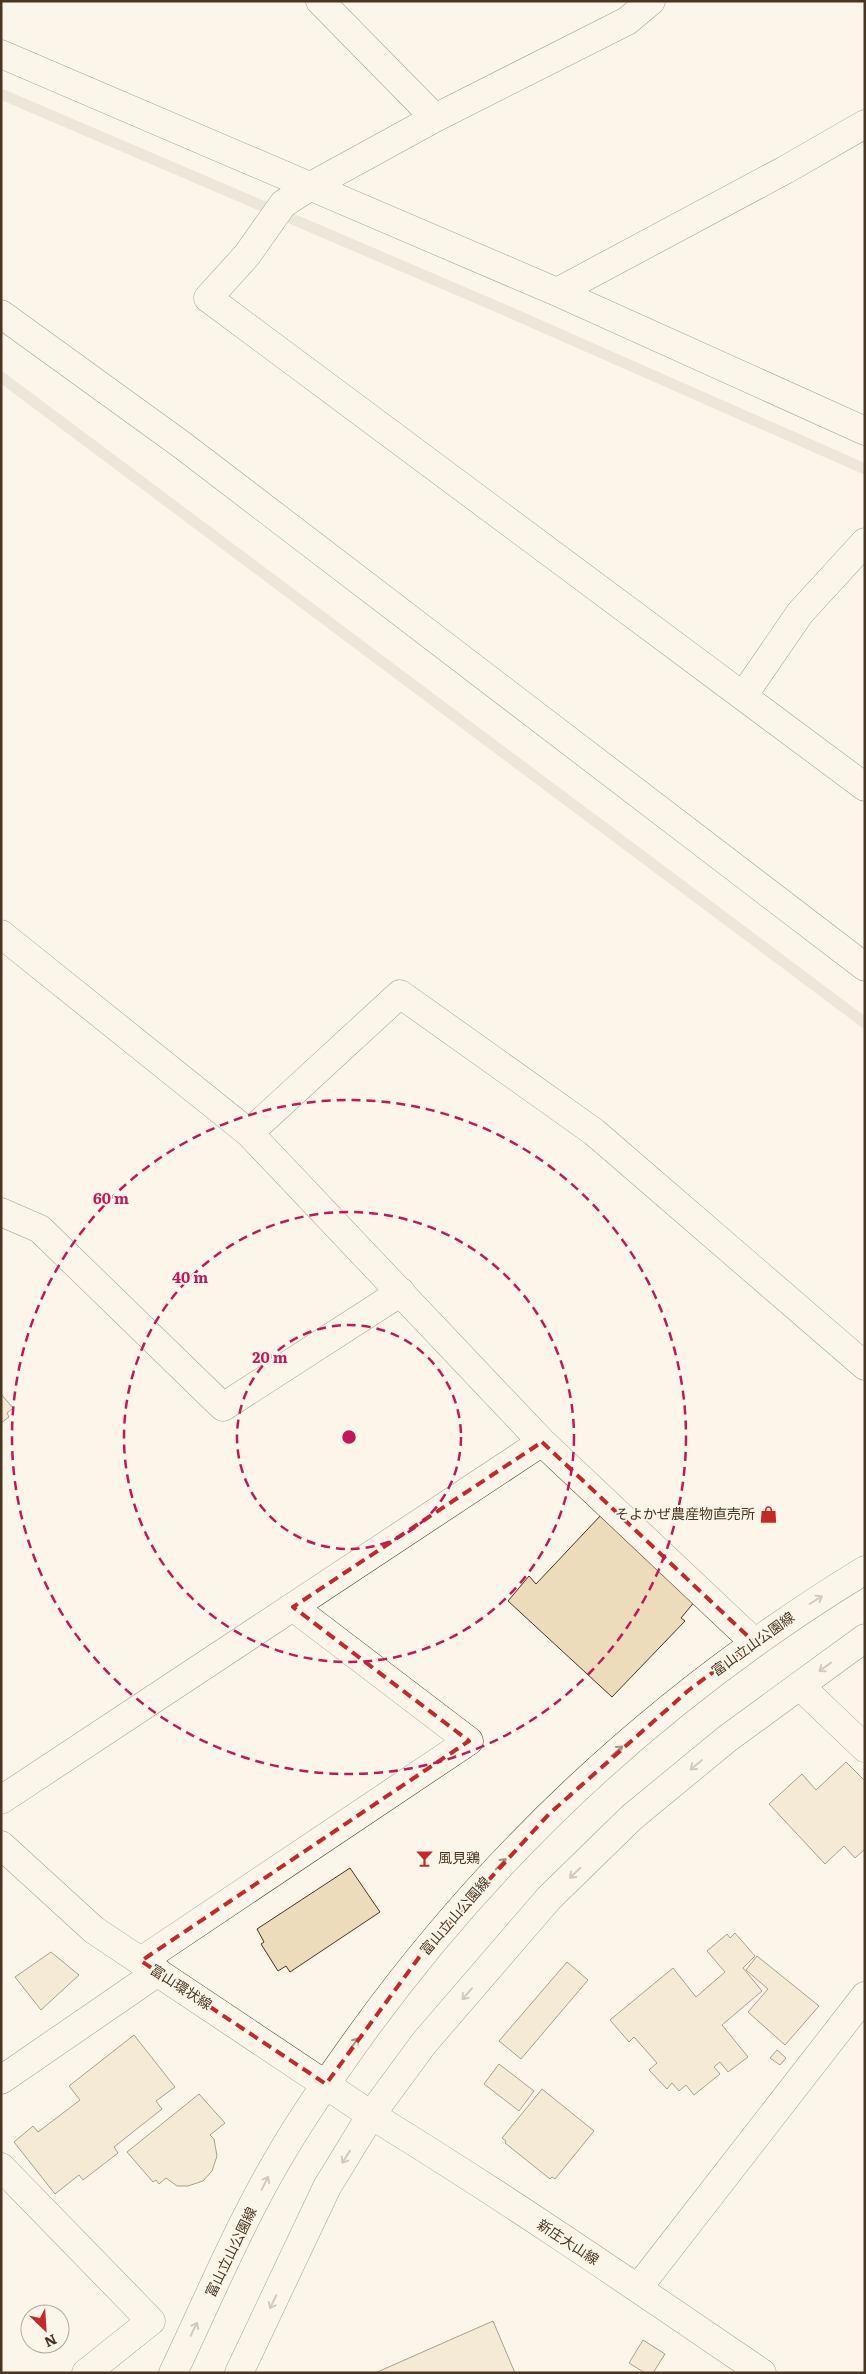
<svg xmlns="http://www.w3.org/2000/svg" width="866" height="2374" font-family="Literata,'Noto Sans JP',serif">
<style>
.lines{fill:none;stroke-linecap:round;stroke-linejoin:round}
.stream{stroke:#dcd4c6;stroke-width:11}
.building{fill:#ecdcbc;stroke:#4a3520}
.street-casing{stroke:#4a3520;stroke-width:29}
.secondary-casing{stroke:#4a3520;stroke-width:29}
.primary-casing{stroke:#4a3520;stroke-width:29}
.street{stroke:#fbf6e9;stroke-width:28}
.secondary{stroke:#fbf6e9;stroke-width:28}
.primary{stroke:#fbf6e9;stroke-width:28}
.oneway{stroke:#a29684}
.marked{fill:none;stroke:#c62828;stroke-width:4;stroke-dasharray:10 6;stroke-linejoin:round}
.ring{fill:none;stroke:#c2185b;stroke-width:2.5;stroke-dasharray:9 6}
.labels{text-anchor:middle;stroke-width:4;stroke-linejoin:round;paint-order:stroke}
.poi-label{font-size:14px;fill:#4a3520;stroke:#fbf6e9;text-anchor:end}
.street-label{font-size:14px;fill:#4a3520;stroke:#fbf6e9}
.centre{fill:#c2185b;stroke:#fbf6e9;stroke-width:2.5}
.ring-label{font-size:15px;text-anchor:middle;font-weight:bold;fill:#c2185b;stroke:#fbf6e9;stroke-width:4;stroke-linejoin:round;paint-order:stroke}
</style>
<rect width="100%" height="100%" fill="#fbf6e9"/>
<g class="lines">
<path class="stream" d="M1,94l499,214 365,161
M1,377l864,646"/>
</g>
<path class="building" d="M1,1394l12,14 -6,5 2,4 -8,6z
M602,1514l94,86 -15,18 4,3 -73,76 -104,-96 21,-25 7,8z
M846,1762l19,19v68l-10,9 -11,-12 -19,18 -56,-60 33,-30 14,16z
M350,1868l30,44 -90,60 -4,-6 -8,5 -17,-27 3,-2 -7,-13z
M735,1933l20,23 -12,12 19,23 -40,34 26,32 -20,15 -8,-10 -6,5 6,7 -26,21 -8,-10 -7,6 -7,-8 -5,6 -18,-19 8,-7 -23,-26 -5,5 -19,-22 63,-52 23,29 29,-25 -18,-21 20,-17 3,4z
M51,1952l28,23 -38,35 -26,-33z
M757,1956l62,50 -34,39 -37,-33 20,-23 -22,-19z
M567,1962l21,18 -67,79 -22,-18z
M134,2035l41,52 -19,14 6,8 -48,38 4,6 -35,27 -4,-5 -24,19 -41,-52 19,-16 5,6 42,-32 -11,-14z
M777,2050l9,8 -6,7 -10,-7z
M499,2064l35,27 -15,20 -35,-27z
M542,2089l52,42 -39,48 -3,-2 -2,2 -45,-36 1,-2 -4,-3z
M199,2094l26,29 -15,12 4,4 3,17 -5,15 -9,10 -15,5h-11l-11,-8 -7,6 -3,-4 -3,2 -26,-30z
M493,2321l22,52h-140z
M643,2340l22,14 -12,19h-8l-16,-10z"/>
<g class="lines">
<defs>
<path id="street" d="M320,1l115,117
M651,1l-24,20 -192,97 -126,69 -26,17 -36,51 -39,43 657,489
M1,54l556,238 308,139
M557,292l228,-122 80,-46
M1,314l181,131 683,522
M743,696l57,-83 65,-71
M1,934l248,199 293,309 212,200
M249,1133l151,-139 194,138 271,234
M1,1212l39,17 183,178 178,-115
M800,1686l65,62
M1,1800l541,-358
M141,1961l328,-220 -176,-134
M1,2080l157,-108
M1,2167l150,154 -65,52
M638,2288l227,-292"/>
<path id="secondary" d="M371,2115c134,82 262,170 391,258"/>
<path id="primary" d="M1,1845l93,85 277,185
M173,2373c34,-71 65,-146 105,-214 25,-44 55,-85 84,-126 136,-188 305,-342 503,-463
M239,2373l88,-186 44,-72 53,-72 125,-145 83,-81 96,-79 137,-100"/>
</defs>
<use href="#street" class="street-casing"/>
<use href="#secondary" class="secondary-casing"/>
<use href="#primary" class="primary-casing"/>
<use href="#street" class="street"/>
<use href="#secondary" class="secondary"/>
<use href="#primary" class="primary"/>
</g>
<defs><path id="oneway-shaft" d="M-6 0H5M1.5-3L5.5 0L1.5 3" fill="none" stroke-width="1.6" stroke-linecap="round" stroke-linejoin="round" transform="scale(1.25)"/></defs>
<g class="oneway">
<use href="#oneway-shaft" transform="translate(816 1600) rotate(-32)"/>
<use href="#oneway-shaft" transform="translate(825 1667) rotate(144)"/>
<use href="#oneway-shaft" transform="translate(617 1751) rotate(-41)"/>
<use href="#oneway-shaft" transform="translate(696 1765) rotate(140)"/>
<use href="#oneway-shaft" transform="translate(501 1864) rotate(-46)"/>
<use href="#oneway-shaft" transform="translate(575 1873) rotate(136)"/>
<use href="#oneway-shaft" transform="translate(467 1994) rotate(131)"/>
<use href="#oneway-shaft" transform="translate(354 2044) rotate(-54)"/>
<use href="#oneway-shaft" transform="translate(346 2157) rotate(122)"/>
<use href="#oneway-shaft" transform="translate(265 2183) rotate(-63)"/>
<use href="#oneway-shaft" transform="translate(273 2302) rotate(116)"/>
<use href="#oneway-shaft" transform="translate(194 2329) rotate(-64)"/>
</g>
<path d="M0 0H866V2374H0ZM542,1442l212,200 -65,48 -140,124 -126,138 -97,132 -185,-123 328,-220 -176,-134z" fill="#fbf6e9" fill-opacity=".55" fill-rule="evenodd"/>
<path class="marked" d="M542,1442l212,200 -65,48 -140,124 -126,138 -97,132 -185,-123 328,-220 -176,-134z"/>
<g class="ring">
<circle cx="349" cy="1437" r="112"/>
<circle cx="349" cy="1437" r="225"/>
<circle cx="349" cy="1437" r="337"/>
</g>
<defs>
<symbol id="shop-bare" viewBox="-9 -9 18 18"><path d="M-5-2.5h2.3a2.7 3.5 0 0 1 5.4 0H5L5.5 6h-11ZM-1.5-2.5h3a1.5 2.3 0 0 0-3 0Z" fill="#c62828" stroke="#fbf6e9" stroke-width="2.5" paint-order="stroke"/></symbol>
<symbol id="bar-bare" viewBox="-9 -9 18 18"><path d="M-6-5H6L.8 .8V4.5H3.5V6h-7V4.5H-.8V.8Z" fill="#c62828" stroke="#fbf6e9" stroke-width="2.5" paint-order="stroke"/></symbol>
</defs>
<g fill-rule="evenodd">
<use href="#shop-bare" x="756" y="1502" width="25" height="25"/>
<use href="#bar-bare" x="412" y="1846" width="25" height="25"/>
</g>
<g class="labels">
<g class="poi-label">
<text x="755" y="1519">そよかぜ農産物直売所</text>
<text x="438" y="1863" text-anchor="start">風見鶏</text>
</g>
<g class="street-label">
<text transform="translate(753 1644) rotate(-36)" y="5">富山立山公園線</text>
<text transform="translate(455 1916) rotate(-49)" y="5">富山立山公園線</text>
<text transform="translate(181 1987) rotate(33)" y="5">富山環状線</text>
<text transform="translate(568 2242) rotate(33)" y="5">新庄大山線</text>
<text transform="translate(231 2252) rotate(-64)" y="5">富山立山公園線</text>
</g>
</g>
<circle cx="349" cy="1437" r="8" class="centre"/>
<g class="ring-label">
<text x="111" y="1204">60 m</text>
<text x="190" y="1283">40 m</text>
<text x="270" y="1363">20 m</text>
</g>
<rect width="866" height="2374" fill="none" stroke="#4a3520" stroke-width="5"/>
<g transform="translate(45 2329) rotate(155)"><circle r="24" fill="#fbf6e9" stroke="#b4a999"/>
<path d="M0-4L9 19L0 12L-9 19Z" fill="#c62828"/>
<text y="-8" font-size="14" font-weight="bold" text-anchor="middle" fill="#4a3520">N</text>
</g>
</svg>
